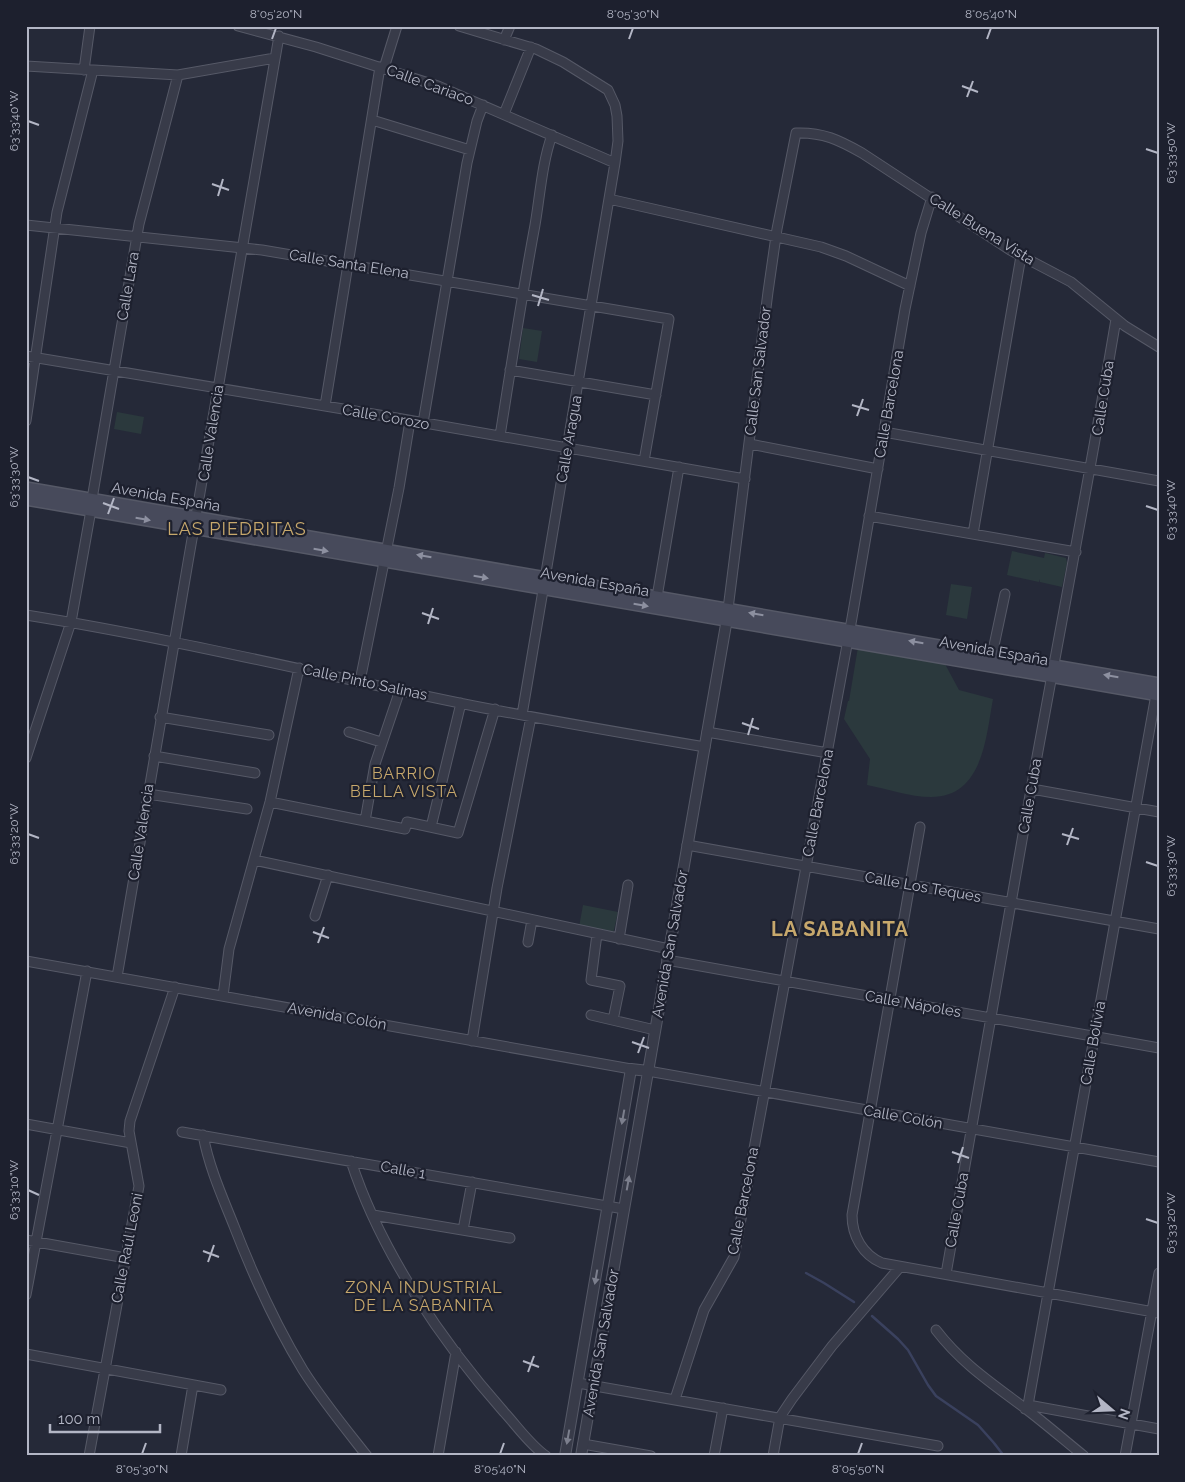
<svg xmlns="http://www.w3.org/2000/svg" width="1185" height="1482" font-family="Raleway,sans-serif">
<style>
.green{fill:#2b393d}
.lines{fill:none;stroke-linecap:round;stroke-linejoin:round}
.stream{stroke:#3a415e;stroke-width:2.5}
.minor-casing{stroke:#565967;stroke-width:11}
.tertiary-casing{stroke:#565967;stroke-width:12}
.secondary-casing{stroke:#565967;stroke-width:14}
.minor{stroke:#383b49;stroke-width:9}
.tertiary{stroke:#383b49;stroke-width:10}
.secondary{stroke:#474a5b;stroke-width:11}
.oneway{fill:#8d90a0}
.oneway2{fill:#7c7f8d}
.ticks{fill:none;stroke:#b3b6c5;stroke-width:2}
.labels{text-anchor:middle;stroke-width:4.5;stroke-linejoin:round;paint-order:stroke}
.street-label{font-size:15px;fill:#b3b6c5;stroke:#1d202e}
.neighbourhood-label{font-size:16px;letter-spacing:1px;fill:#c7a86c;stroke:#1d202e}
.quarter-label{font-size:18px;letter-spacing:1px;fill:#c7a86c;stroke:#1d202e}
.district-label{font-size:20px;font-weight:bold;letter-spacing:1px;fill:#c7a86c;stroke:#1d202e}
.neatline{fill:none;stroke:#b3b6c5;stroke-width:2}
.ticks-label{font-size:12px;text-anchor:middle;fill:#b3b6c5}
</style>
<rect width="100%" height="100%" fill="#252938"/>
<path class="green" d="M523,328l19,3 -5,31 -18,-3z
M117,412l27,5 -3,17 -27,-5z
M1012,551l32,7 1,-5 21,5 1,5 -5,24 -22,-5v-3l-1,3 -32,-7z
M951,584l21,3 -5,32 -21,-4z
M858,647l87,17 14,26 34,9c-7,38 -10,98 -62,98 -21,0 -43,-8 -64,-12l3,-26 -26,-40 4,-18h1z
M583,905l35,7 -5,22 -34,-7z"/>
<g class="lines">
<path class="stream" d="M806,1273l18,10 30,19
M872,1316l26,23 10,11 20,35 8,11 42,29 16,18 10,13"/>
<defs>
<path id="minor" d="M238,26l78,21 122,39 177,77
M459,26l77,23 27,13 45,28 7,15 2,11 1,25 -3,22 -93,552
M504,40l6,-14
M26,66l152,9 97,-17
M384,68l13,-42
M84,70l6,-44
M504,114l27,-67
M372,120l98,30
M609,199l212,48 25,9 64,30
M26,225l236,25 407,69 -25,142
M26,356l359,60 360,63
M510,370l146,25
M325,406l55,-339
M26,421l31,-209 36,-142
M423,423l44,-260 10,-42 6,-16
M884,432l275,49
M500,436c11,-70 22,-141 35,-211 5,-29 7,-62 17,-90
M750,444l128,25
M92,499l47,-275 39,-149
M869,516l207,36
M973,534l48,-278
M657,597l22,-130
M728,609l40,-317 9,-63 19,-96c27,-1 43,7 66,20l148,97 61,32 54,44 34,21
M26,615c151,24 299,61 448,91 77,15 154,28 231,41
M992,655l13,-61
M360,681l39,-193 11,-67
M160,717l109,18
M349,732l32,10
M707,732l121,21
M154,756l101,17
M26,758l45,-136 20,-112
M1032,789l127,23
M148,794l99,15
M270,802l135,27 2,-7 51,11 37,-124
M365,821l10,-57 25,-74
M431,827l30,-124
M920,827l-68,388c0,21 11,40 30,48l277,50
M687,845l472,84
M254,860l415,89
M315,916l13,-41
M597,934l-6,46 29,6 -7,34
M619,939l9,-54
M528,942l4,-22
M667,960l492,88
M26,961l605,108
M117,977c53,-314 108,-627 162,-941
M223,996l6,-47 41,-147 29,-134
M591,1015l64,15
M472,1041l25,-153 34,-171
M648,1071l511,91
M26,1124l105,19
M182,1132l442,77
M203,1135c6,32 19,61 31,91 19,49 41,98 69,144 19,30 42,58 64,86
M351,1161c29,90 91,181 153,251 13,14 26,33 42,44
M373,1215l137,23
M463,1230l9,-48
M26,1240l100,18
M946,1274c27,-150 52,-301 79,-451 30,-168 63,-336 91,-504
M26,1295l61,-324
M936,1330c26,34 57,54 90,79 20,15 38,31 58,47
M26,1354l195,36
M578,1383l360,63
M675,1399l29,-89 30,-53 118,-639 53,-309 16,-76 11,-36
M1028,1405l131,24
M1025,1409l3,-4 17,-95 112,-621
M583,1444l68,12
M89,1456l50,-270 -10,-55 1,-10 45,-134
M181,1456l12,-71
M438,1456l18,-104
M714,1456l9,-48
M773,1456l7,-39 12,-18 40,-53 68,-79
M1125,1456l34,-183"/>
<path id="tertiary" d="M565,1456l66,-387 17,2
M581,1456l147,-843"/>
<path id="secondary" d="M26,488l1133,196
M26,499l1133,196"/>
</defs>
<use href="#minor" class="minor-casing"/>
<use href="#tertiary" class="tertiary-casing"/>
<use href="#secondary" class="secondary-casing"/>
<use href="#minor" class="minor"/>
<use href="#tertiary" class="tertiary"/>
<use href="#secondary" class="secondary"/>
</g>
<defs><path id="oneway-solid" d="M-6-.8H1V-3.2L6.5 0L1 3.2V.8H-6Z" transform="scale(1.25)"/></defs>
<g class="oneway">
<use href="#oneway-solid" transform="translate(143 519) rotate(10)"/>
<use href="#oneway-solid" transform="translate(321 550) rotate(10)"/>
<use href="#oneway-solid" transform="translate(424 556) rotate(-170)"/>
<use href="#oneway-solid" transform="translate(481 577) rotate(10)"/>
<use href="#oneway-solid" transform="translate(641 605) rotate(10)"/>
<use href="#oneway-solid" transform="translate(756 614) rotate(-170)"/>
<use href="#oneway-solid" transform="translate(916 642) rotate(-170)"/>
<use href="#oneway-solid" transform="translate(1111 676) rotate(-170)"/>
</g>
<g class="oneway2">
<use href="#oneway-solid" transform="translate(623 1117) rotate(100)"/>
<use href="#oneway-solid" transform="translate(628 1183) rotate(-80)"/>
<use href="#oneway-solid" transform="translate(596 1277) rotate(100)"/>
<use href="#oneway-solid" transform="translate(568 1437) rotate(100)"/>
</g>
<path class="ticks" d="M272,39l4,-11M629,39l4,-11M987,39l4,-11M962,86l16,6M967,97l6,-16M28,121l11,4M1146,149l12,4M212,184l17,6M218,196l5,-17M532,295l17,5M538,306l5,-17M852,405l17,5M857,416l6,-17M28,477l11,4M103,503l16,6M1146,506l12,4M108,514l6,-16M422,613l17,6M428,624l5,-16M742,723l17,6M748,735l5,-17M28,834l11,4M1062,834l17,5M1067,845l6,-17M1146,862l12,4M313,932l16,6M318,943l6,-16M632,1042l17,6M638,1053l6,-16M952,1152l17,6M958,1163l5,-16M28,1190l11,5M1146,1219l12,4M203,1251l16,6M208,1262l6,-17M523,1361l16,6M528,1372l6,-16M142,1454l4,-11M500,1454l4,-11M858,1454l4,-11"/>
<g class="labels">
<g class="street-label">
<text transform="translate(430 85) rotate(20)" y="5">Calle Cariaco</text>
<text transform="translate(982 229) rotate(32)" y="5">Calle Buena Vista</text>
<text transform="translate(349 264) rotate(9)" y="5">Calle Santa Elena</text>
<text transform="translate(128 286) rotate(-80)" y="5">Calle Lara</text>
<text transform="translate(758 371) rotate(-83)" y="5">Calle San Salvador</text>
<text transform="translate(1103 398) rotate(-81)" y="5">Calle Cuba</text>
<text transform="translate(889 404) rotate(-80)" y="5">Calle Barcelona</text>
<text transform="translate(386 417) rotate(10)" y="5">Calle Corozo</text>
<text transform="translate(211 433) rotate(-81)" y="5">Calle Valencia</text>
<text transform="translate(569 439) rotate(-80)" y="5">Calle Aragua</text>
<text transform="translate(166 497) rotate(10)" y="5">Avenida España</text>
<text transform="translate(595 582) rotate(10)" y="5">Avenida España</text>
<text transform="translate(994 651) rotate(10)" y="5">Avenida España</text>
<text transform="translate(365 682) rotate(12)" y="5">Calle Pinto Salinas</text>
<text transform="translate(1030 796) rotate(-80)" y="5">Calle Cuba</text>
<text transform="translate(818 803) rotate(-79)" y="5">Calle Barcelona</text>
<text transform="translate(141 832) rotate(-81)" y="5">Calle Valencia</text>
<text transform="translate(923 887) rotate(10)" y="5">Calle Los Teques</text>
<text transform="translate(670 944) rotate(-80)" y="5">Avenida San Salvador</text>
<text transform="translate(913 1004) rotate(10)" y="5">Calle Nápoles</text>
<text transform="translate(337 1016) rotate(10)" y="5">Avenida Colón</text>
<text transform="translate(1093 1043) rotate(-80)" y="5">Calle Bolivia</text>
<text transform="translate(903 1117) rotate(10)" y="5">Calle Colón</text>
<text transform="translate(403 1170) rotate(10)" y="5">Calle 1</text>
<text transform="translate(743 1201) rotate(-79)" y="5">Calle Barcelona</text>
<text transform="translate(957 1210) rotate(-80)" y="5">Calle Cuba</text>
<text transform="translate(127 1248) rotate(-79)" y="5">Calle Raúl Leoni</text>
<text transform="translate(601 1343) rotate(-80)" y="5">Avenida San Salvador</text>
</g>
<g class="neighbourhood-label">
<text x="404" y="779">BARRIO<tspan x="404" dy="18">BELLA VISTA</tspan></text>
<text x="424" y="1293">ZONA INDUSTRIAL<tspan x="424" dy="18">DE LA SABANITA</tspan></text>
</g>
<g class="quarter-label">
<text x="237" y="535">LAS PIEDRITAS</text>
</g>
<g class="district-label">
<text x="840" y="936">LA SABANITA</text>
</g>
</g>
<rect width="1185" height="1482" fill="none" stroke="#1d202e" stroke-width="55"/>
<g transform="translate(1112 1410) rotate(109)" stroke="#1d202e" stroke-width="4" paint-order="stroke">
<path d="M0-4L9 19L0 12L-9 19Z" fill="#b3b6c5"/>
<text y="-8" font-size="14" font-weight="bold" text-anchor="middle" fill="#b3b6c5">N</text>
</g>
<path d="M50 1424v8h110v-8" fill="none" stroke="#b3b6c5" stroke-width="2.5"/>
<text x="58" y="1424" font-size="15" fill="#b3b6c5" stroke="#1d202e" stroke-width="4" paint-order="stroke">100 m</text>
<rect x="28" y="28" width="1130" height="1426" class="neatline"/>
<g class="ticks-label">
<text x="276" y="18">8°05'20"N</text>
<text x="633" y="18">8°05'30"N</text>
<text x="991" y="18">8°05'40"N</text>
<text transform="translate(14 121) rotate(-90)" y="4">63°33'40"W</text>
<text transform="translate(1171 153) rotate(-90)" y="4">63°33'50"W</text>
<text transform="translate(14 477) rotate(-90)" y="4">63°33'30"W</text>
<text transform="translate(1171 510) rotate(-90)" y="4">63°33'40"W</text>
<text transform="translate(14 834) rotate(-90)" y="4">63°33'20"W</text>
<text transform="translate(1171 866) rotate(-90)" y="4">63°33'30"W</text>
<text transform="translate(14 1190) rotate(-90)" y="4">63°33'10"W</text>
<text transform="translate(1171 1223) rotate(-90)" y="4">63°33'20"W</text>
<text x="142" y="1473">8°05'30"N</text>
<text x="500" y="1473">8°05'40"N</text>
<text x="858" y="1473">8°05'50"N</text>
</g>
</svg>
